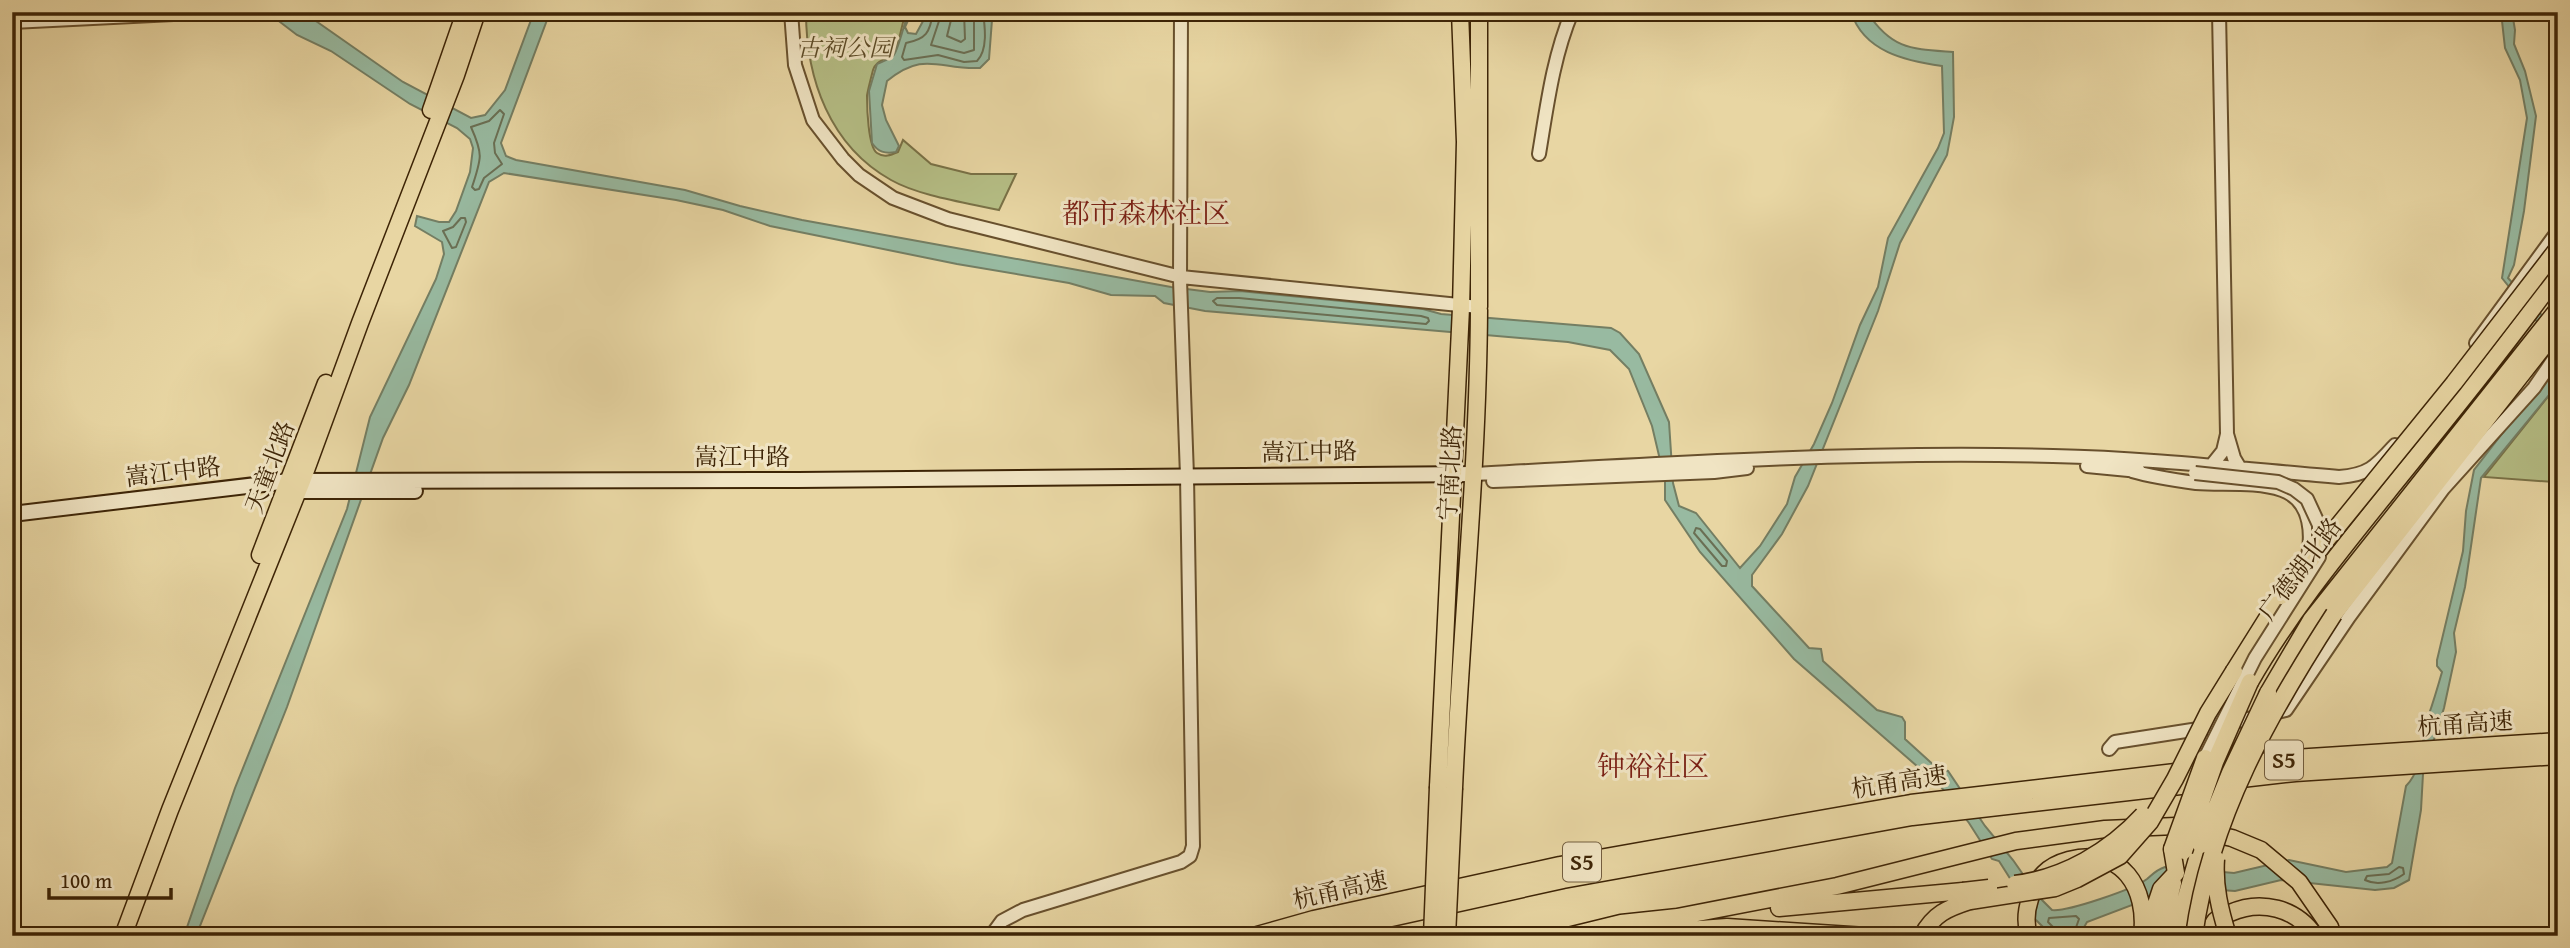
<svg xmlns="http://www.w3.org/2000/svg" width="2570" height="948" font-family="'Gentium Book Plus','Noto Serif SC',serif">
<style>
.green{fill:#b5be85;stroke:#797146;stroke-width:2}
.water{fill:#98baa1;stroke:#747e63;stroke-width:2}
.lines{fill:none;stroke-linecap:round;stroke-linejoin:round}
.shore{stroke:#6a6f54;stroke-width:2}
.tertiary-casing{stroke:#68502d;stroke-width:16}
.secondary-casing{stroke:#3d2406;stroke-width:18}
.primary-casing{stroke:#3d2406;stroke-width:19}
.trunk-casing{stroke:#3d2406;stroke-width:19}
.motorway-casing{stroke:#3d2406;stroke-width:21}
.tertiary{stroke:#f0e4c3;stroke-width:12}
.secondary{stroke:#f0e4c3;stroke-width:14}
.primary{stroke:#e8d6a3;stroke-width:16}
.trunk{stroke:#e8d6a3;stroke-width:16}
.motorway{stroke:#e8d6a3;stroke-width:18}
.tertiary-bridge-casing{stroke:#68502d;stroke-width:16;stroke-linecap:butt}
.primary-bridge-casing{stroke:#3d2406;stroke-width:19;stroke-linecap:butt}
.trunk-bridge-casing{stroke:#3d2406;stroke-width:19;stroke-linecap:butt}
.tertiary-bridge{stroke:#f0e4c3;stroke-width:12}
.primary-bridge{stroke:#e8d6a3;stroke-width:16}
.trunk-bridge{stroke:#e8d6a3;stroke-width:16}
.labels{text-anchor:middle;stroke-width:6;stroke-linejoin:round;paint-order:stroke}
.shield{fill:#f0e4c3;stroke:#735e3f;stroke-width:2}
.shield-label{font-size:23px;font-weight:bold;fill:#3d2406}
.park-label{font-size:24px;font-style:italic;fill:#5b4a26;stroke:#f0e4c3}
.street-label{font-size:24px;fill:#3d2406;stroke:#f0e4c3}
.quarter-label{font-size:28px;fill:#7a1f14;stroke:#f0e4c3}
</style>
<rect width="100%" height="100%" fill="#e8d6a3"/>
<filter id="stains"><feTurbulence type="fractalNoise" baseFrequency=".00286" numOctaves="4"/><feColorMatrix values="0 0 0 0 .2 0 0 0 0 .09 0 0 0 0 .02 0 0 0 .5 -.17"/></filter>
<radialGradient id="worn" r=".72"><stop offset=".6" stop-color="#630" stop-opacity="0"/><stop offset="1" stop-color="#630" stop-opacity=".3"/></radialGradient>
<path class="green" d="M806,12h41l36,6 8,-6h15c-4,10 -7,35 -13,41 -6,7 -17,7 -20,17 -1,4 -6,23 -6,26 0,11 1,51 10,57 7,5 14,2 21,-1l5,-12 28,24 40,10h45l-17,36c-31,-7 -80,-14 -108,-30 -61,-34 -85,-101 -85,-168z
M2558,384v76l-4,22 -70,-5z"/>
<path class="water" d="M267,12h36l100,70 68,36 14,-3 20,-25 29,-78h16l-49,131 5,13 10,4 169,30 55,16 62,14 369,67 39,5 30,-1 183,18 18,5 170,14 9,5 19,21 30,68 4,61 6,23 17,7 44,55 20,-22 27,-42 8,-27 19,-33 18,-41 28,-78 18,-38 10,-49 50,-90 6,-15 -2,-67c-36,-5 -78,-14 -91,-54h16c25,38 45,37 86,40l1,65 -7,38 -47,88 -22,68 -70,175 -26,48 -30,41v11l57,62 12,1 2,12 54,49 25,7 3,5v17l33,30 10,2 37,55 28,34 25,36 14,14c15,2 82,-21 95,-31 6,-5 9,-9 18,-12l69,6 55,-13 57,12 41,-5 5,-4 14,-77c18,-18 15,-49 23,-72 5,-14 9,-28 13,-42l-5,-6v-6l26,-109 3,-40 8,-41 84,-109v23l-77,94 -16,109 -11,46 2,19 -12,56 -21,66 -2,36 -12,70 -15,8 -19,2 -94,-10 -46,11 -74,-5 -13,13 -61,23 -8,14h-27l-30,-30 -11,-26 -12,-19 -7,-2 -23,-36 -28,-36 -147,-128 -94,-107 -35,-52v-19l-13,-55 -23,-57 -19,-19 -42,-8 -363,-31 -41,-8 -9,-7 -44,-1 -42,-12 -112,-19 -187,-38 -47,-16 -47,-10 -172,-27 -15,9 -80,203 -26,53 -96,269 -91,229h-12l51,-148 112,-279 23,-92 66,-138 8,-25 -2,-12 -27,-16 2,-10 22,6h10l7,-11 14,-39 3,-24 -3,-9 -13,-11 -47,-24 -79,-53 -34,-16z
M909,12h3l-7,15 3,6 8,1 12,-22h61l3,8 -3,39 -9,9c-41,2 -55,-18 -93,13l-5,24 4,15 13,26 -3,6c-11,2 -18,0 -24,-9l-3,-52 8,-27c5,-2 12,-5 16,-8 5,-4 11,-34 16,-44z
M2501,12h11l3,18 -1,14 11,27 11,45 -12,95 -10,54 -6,13 50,55v15l-56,-70 25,-160 -7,-38 -15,-32z"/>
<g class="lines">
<path class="shore" d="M933,12c-3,21 -7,27 -27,31l-4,14 2,3 34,-5 26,7 13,-1c11,-11 8,-34 6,-49
M942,12l-11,33 33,8 10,-3v-38
M953,12l-6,24 14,6 4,-3 -1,-27
M500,110l4,4 -10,29 1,10 7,11 -18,14 -5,11 -4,1 -3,-3c10,-30 11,-33 -1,-60l18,-6z
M461,218h4l1,4 -10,25 -4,1 -9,-17 10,-4z
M1217,298h22l182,18 7,2 1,3 -3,3 -209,-19 -4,-4z
M1696,528l4,1 27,32 -1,5h-4l-28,-33z
M2399,867l4,1 1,6c-11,8 -27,12 -39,6l2,-4 22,-2z
M2056,936l-1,-7 -7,-7 1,-4 27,-2 3,3 -6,17"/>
<defs>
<path id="tertiary" d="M791,12l4,53 18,55 30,39 16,16 34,23 55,21 233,58 298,30
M2219,12l8,422
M12,22l202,-10
M1539,154c8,-48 14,-97 33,-142
M2476,343l82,-112
M2087,466l52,5
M2211,466l12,-15 4,-17 7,24 6,10
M2132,471c21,6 42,9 64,12 27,2 60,-2 86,7 31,11 31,48 24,74
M1474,474c193,-11 386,-23 579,-18 95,2 191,13 286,21 30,-2 37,-11 56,-32
M1493,481l221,-9 33,-4
M2232,688l-23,40 77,-18 63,-93 94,-128 91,-101 24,-35
M2109,749l6,-7 90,-14
M991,936l11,-15 21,-11 158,-48 9,-6 3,-10 -6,-370 -7,-196 1,-268"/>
<path id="secondary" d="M288,491h127
M12,514l277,-33 509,-1 676,-6"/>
<path id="primary" d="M431,110l34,-98
M1479,307v-295
M260,555l66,-172
M2250,682c39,-68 88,-128 137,-189 58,-72 117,-144 171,-219
M2268,693l43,-73 247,-311
M1438,787l23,-479 4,-166 -5,-130
M1454,788c7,-159 24,-318 25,-478
M2147,931l14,-42 15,-16 -4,-24
M123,936l47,-126 132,-329 58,-158 96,-248 21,-63
M2029,936c-4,-13 -3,-25 1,-37 7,-22 17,-33 39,-39 53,-14 79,28 73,76
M2160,936l13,-53
M2175,936l26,-91
M2206,936c3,-5 6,-11 9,-15 4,-4 10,-6 15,-8 31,-14 66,-5 85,23"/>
<path id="trunk" d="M2334,614l224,-286
M2234,671l47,-75
M1779,908l184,-17
M1677,917l160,-31 179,-45 89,-12 71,-3 56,12 29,12 38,32 31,45 3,9
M1568,936l53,-13 66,-7
M1607,936l120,-9 139,9
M1922,936c11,-22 26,-28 48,-35"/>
<path id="motorway" d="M1257,936l57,-16 246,-54 351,-62 383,-45 264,-17
M1305,936l258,-57 349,-63 383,-44 263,-17"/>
</defs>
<use href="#tertiary" class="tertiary-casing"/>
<use href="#secondary" class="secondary-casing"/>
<use href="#primary" class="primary-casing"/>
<use href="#trunk" class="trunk-casing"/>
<use href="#motorway" class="motorway-casing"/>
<use href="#tertiary" class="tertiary"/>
<use href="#secondary" class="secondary"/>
<use href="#primary" class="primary"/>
<use href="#trunk" class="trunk"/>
<use href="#motorway" class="motorway"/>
<defs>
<path id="tertiary-bridge" d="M2195,473l83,9 16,7 13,10 12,26v32l-64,101 -50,100"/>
<path id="primary-bridge" d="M2201,845l29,-72 38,-80
M2172,849l33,-91
M2184,851l31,-89 35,-80
M1432,936l6,-149
M1447,936l7,-148"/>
<path id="trunk-bridge" d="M2281,596l173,-213 104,-135
M2216,859c-2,27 4,51 12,77
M2015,884c49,-6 95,-33 128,-69
M1963,891l26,-3
M1970,901l85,-13 22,-9 43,-23 30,-34 25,-43 33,-66 26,-42
M2194,936c16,-119 76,-223 140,-322"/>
</defs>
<use href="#tertiary-bridge" class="tertiary-bridge-casing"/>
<use href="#primary-bridge" class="primary-bridge-casing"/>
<use href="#trunk-bridge" class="trunk-bridge-casing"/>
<use href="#tertiary-bridge" class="tertiary-bridge"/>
<use href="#primary-bridge" class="primary-bridge"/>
<use href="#trunk-bridge" class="trunk-bridge"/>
</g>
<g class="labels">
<g class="shield">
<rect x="2265" y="740.5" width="38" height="39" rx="5"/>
<rect x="1563" y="842.5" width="38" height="39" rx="5"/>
</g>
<g class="shield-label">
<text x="2284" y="768">S5</text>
<text x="1582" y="870">S5</text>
</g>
<g class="park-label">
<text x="845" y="56">古祠公园</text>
</g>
<g class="street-label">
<text transform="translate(1309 452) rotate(-1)" y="8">嵩江中路</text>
<text x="742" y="465">嵩江中路</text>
<text transform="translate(270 467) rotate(-69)" y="8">天童北路</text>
<text transform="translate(173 472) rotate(-7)" y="8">嵩江中路</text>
<text transform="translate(1450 473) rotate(-87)" y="8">宁南北路</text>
<text transform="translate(2300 569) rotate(-53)" y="8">广德湖北路</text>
<text transform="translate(2465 724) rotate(-4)" y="8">杭甬高速</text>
<text transform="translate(1899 782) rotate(-9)" y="8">杭甬高速</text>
<text transform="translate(1340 890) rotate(-13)" y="8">杭甬高速</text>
</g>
<g class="quarter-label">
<text x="1146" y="223">都市森林社区</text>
<text x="1653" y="776">钟裕社区</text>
</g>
</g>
<rect width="2570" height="948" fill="none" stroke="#e8d6a3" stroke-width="42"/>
<rect x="14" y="14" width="2542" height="920" fill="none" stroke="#3d2406" stroke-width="3.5"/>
<rect x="21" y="21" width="2528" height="906" fill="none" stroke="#3d2406" stroke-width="2"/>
<path d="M49 888v10h122v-10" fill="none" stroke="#3d2406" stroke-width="3.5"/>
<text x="60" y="888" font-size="21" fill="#3d2406" stroke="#f0e4c3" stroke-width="5" paint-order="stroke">100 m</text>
<rect width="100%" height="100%" filter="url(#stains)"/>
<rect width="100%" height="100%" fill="url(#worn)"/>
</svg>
